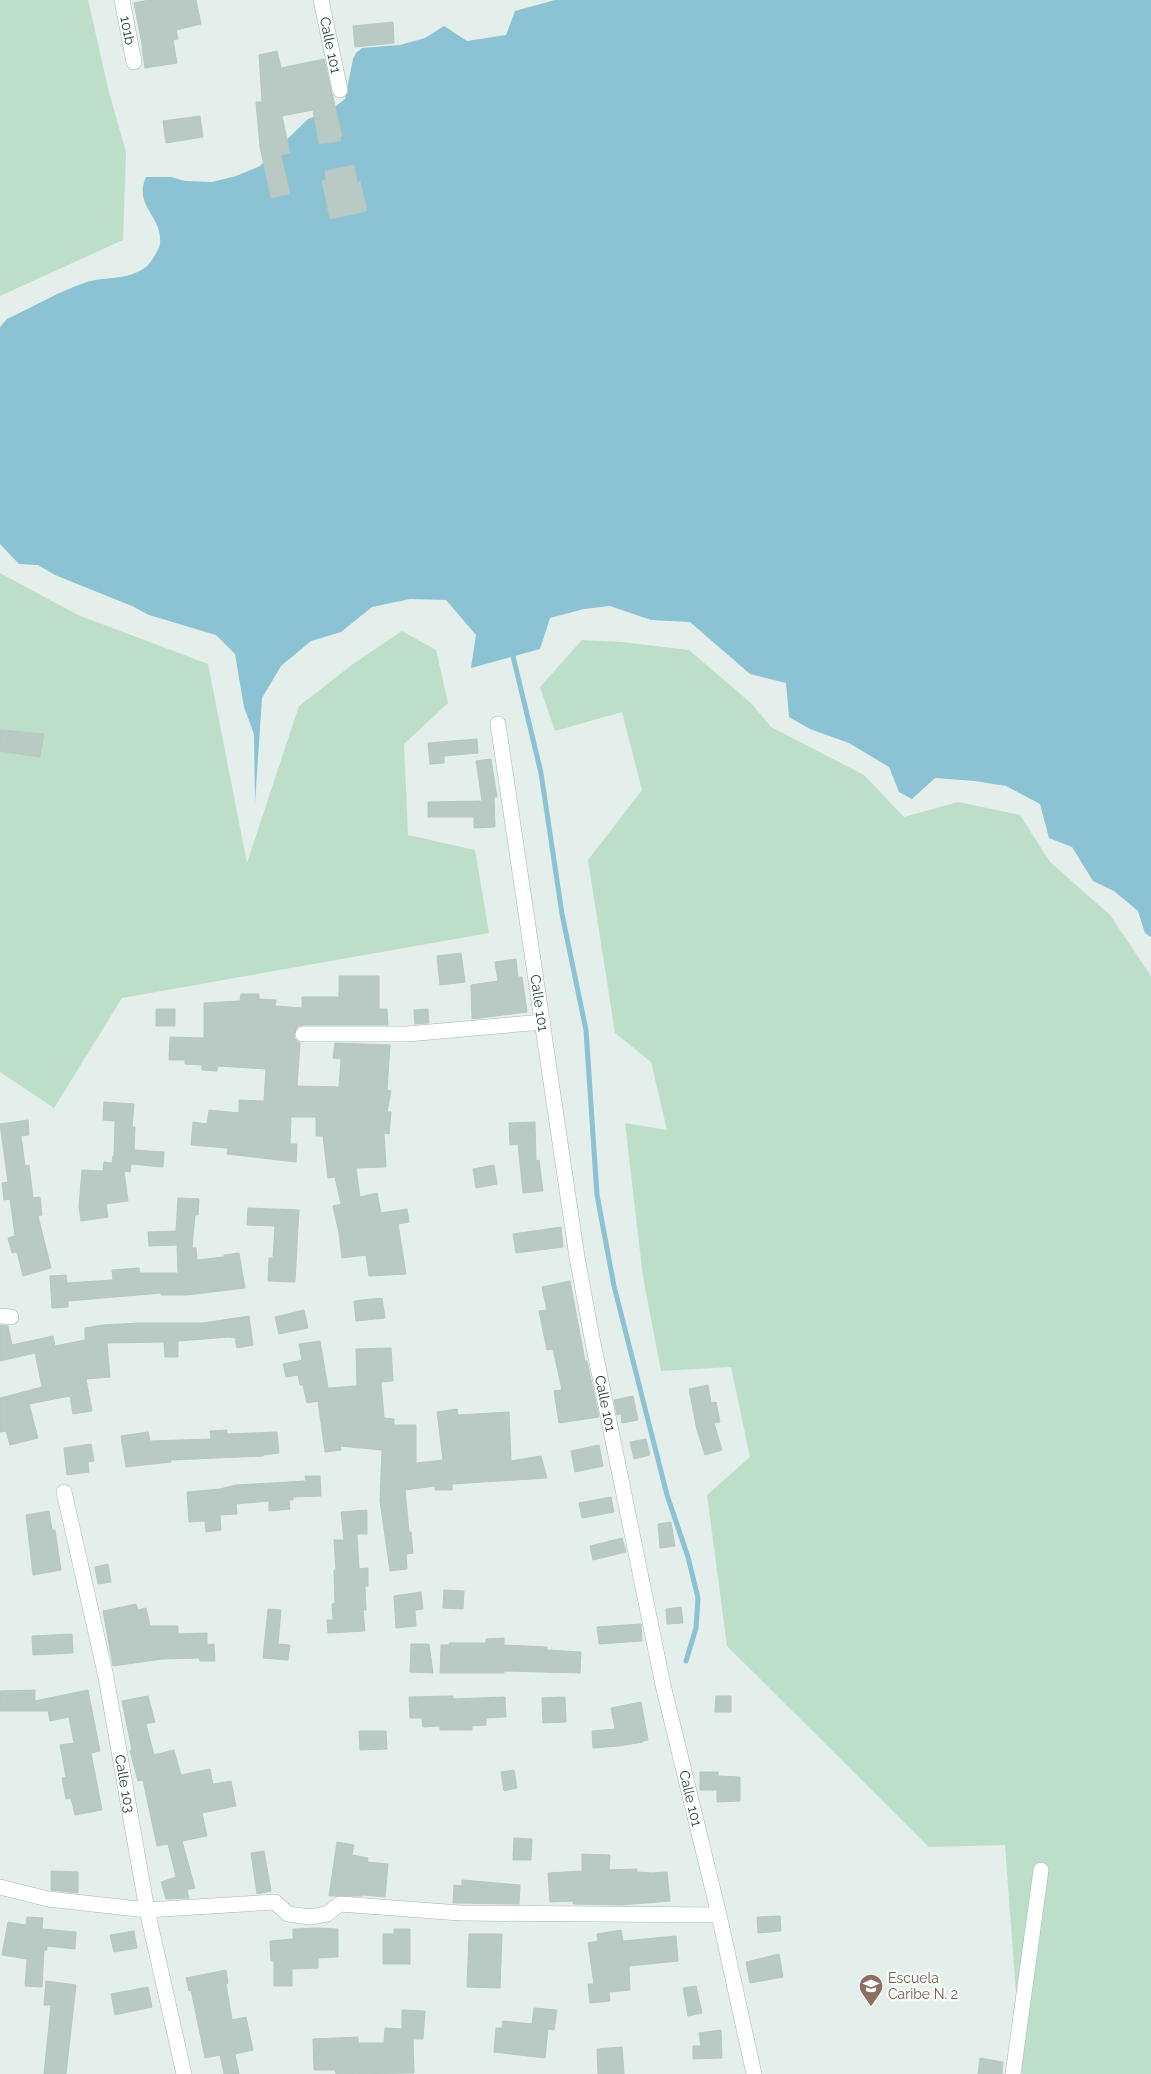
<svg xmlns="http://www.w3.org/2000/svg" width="1151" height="2074" font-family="Raleway,sans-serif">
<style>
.green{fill:#bddfc9}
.water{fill:#8bc2d4}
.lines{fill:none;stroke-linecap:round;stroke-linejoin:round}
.stream{stroke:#8bc2d4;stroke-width:5}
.building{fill:#b9c9c4;stroke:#b6c8c2}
.minor-casing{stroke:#a6b6b2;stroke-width:16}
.minor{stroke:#fff;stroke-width:15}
.labels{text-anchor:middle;stroke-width:5;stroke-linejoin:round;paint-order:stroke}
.street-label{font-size:14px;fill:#23403b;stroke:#f5faf8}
.education-label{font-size:14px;fill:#785e54;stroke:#f5faf8;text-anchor:start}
</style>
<rect width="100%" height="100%" fill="#e4eeea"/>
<path class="green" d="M0,0h88l21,92 17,60 -3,88 -123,56z
M0,573l78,42 130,49 39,199 52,-157 54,-42 49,-33 34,19 12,53 -44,41 4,91 67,15 14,83 -367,65 -68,110 -54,-36z
M582,640l39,2 68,8 63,54 19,23 93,48 40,42 54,-15 62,13 30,47 60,53 41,61v1098h-129l-17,-229 -76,2 -202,-201 -20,-151 43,-38 -19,-90 -70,4 -18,-94 -18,-154 42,7 -16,-68 -36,-29 -27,-173 54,-70 -20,-78 -67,19 -15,-44z"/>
<path class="water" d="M555,0h596v937l-6,-4 -7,-22 -24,-20 -21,-10 -21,-34 -23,-9 -9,-34 -34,-18 -31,-5 -40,-3 -23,21 -13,-7 -10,-25 -40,-24 -39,-14 -21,-12 -3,-34 -36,-9 -60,-52 -39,-2 -41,-14 -26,3 -34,9 -10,31 -69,19 5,-33 -30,-35 -36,-1 -38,8 -31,25 -30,9 -30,25 -19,32 -7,105 -1,-69 -10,-27 -9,-53 -19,-19 -67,-20 -17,-9 -77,-31 -17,-10 -19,-1 -19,-20v-217l7,-8c26,-12 52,-28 80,-37 21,-6 39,-1 59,-15 4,-3 13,-17 14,-23 3,-28 -27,-38 -14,-67h25l14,4 27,1 24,-6 24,-10 48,-47 20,-7 17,-13 8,-40 3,-6 6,-5 38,-3 25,-7 19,-12 23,15 39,-6 9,-24z"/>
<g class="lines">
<path class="stream" d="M513,656l28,117 21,141 24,116 11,165 17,91 53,209 21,62 10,41 -2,30 -10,33"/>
</g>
<path class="building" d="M149,0h47l5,24 -25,6 2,9 -5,1 4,23 -32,5 -3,-19h1l-9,-46z
M393,22l1,21 -39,4 -2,-21z
M277,51l4,17 43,-9 18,77 -2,1 1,4 -22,3 -6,-34 -31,6 8,37 -9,2 9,39 -19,4 -11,-51 -4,-45h6l-3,-47z
M200,116l3,21 -37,6 -3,-22z
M354,165l3,17 3,-1 7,30 -37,8 -8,-38 4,-1 -1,-9z
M0,730l44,4 -4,23 -40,-6z
M477,739l1,14 -34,3v7l-14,1 -2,-21z
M491,759l6,38h-3l1,30 -21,1v-11h-46v-15l54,-1 -6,-40z
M461,953l4,29 -25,3 -3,-29z
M516,959l2,18h4l5,35 -55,7 -1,-34 27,-4 -3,-19z
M339,976h40v33h8l1,16h-85l-5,1 -4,8 1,5 5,4 -3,43 42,1 2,-28 -8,-1 2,-15 55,2 -3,45 4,1 -4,21h4l-2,22 -5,-1 2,34 -30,1 4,29 17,-4 4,20 26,-4 2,13 -11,2 8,50 -37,2 -3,-21 -24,3 -3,-25 -6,-27 8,-2 -6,-27 -7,1 -5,-42h-7v-19h-25l-1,27h7l-1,18 -69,-8 1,-6 -37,-3 2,-23 14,2 2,-14 30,3v-13l25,1 2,-32 -48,-3 -1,5 -15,-1v-5l-17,-1v-4h-16l1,-23 34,1v-35l36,-2 1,-7h18v5l17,1 -1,6 27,2v-11h37z
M156,1009h19v17h-19z
M428,1009l1,14 -14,1 -1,-14z
M104,1102l30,2 -2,23h3l-1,23 30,2 -1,15 -32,-3 -1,8 -6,-1 4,30 -22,3 2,13 -27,4 -2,-14 3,-37 21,1 1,-9 8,1 1,-7 1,1 1,-36 -12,-1z
M28,1120l1,15 -8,1 4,30 4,-1 4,33 7,-1 2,18 -4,1 13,52 -28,8 -6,-24 -5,1 -4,-15 7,-2 -5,-37 -6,1 -2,-17 6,-1 -8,-58z
M535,1122l1,39 3,-1 4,31 -20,2 -5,-49 -8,1 -1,-22z
M494,1165l3,19 -21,4 -3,-19z
M178,1198l21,1 -1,16h-3l-3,33h4l1,12 27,-3v-2l15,-2 6,35 -58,7h-26v-2l-93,8v6l-16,1 -2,-32 16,-1 1,8 46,-3 -1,-10 27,-2 1,5h38l-1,-28 -28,1 -1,-14 28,-1z
M248,1208l51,2 -4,72 -27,-1 1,-23h4l2,-32 -28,-1z
M561,1227l2,20 -47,6 -3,-19z
M570,1281l15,80h2l12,56 -40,6 -5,-32 8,-1 -9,-41 -6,1 -8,-39 8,-1 -5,-23z
M382,1298l3,20 -29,3 -2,-20z
M304,1310l4,18 -29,6 -4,-17z
M249,1316l4,29 -16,3 -2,-10 -6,-1 -51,4v16h-13l-1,-15 -57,1 3,34 -24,2 6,32 -19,3 -3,-18 -41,8 9,34 -28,7 -4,-14 -6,1v-34l42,-11 -7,-34 -35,8v-36l8,1 4,19 41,-9 2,10 30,-6v-12l18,-3 36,-2h64z
M320,1341l8,47 29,-2 -1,-37 35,-1 2,33 -12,1 3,36 10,1v6h22v38l27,-3 -6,-48 20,-3 1,6 51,-3 2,49 30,-5 6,22 -95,6v6h-17v-4l-30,4 4,42h2l2,21 -7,1 1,15 -17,2 -10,-70 2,-51 -42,-4 1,4 -16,2 -7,-51 -11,2 -4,-18h-3l-2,-10 -12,2 -3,-13 19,-4 -3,-16z
M708,1385l3,18 5,-1 4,20 -6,1 8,27 -17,5 -8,-25 -8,-41z
M633,1396l5,24 -16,3 -1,-9 -4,1 -3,-15z
M227,1430v4l50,-2 2,21 -16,2v1l-92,4v2l-45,5 -5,-31 27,-4 2,9 61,-2 -1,-8z
M646,1439l4,16 -16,4 -4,-17z
M91,1444l3,17 -6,1 1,10 -22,3 -3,-27z
M599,1445l4,21 -28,6 -4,-21z
M305,1476h15l1,20 -28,1v3h-4l1,9 -21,2v-10l-33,3 1,10 -17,1 1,15 -15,2 -1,-11 -16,1 -2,-30 33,-3 16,-4 70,-4z
M611,1497l3,15 -32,6 -3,-15z
M367,1510v24h-10l2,35 9,-1v18h-3l1,24h-3l2,21 -37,2 -1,-13h6l-1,-16 3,-1 -1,-33h2l-2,-30h10l-3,-28z
M49,1511l3,19h3l6,40 -28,5 -7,-60z
M671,1522l4,24 -15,2 -2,-24z
M622,1538l4,14 -33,8 -3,-14z
M108,1564l3,18 -13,2 -3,-17z
M444,1590l20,1 -1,18 -20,-1z
M421,1592l2,17 -8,1 1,16 -20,2 -2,-32z
M136,1604l2,6 8,-2 4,18h28v8l29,-1v12l7,-1 1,17h-15l-1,-3 -37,1 -49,7 -10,-55z
M681,1607l2,16 -16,1 -1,-15z
M268,1609l13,1 -3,34 12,1 -2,15 -25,-2z
M641,1624l1,17 -43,3 -2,-17z
M72,1634l1,19 -40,2 -1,-19z
M504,1638v7l43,2v3l34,2 -1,21 -76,-2v2h-64l1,-28h8v-2h37v-4z
M411,1644h18l4,29 -23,-1z
M35,1690v11l53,-11 12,61 -9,2 11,57 -27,5 -4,-17 -5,1 -4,-21 4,-1 -6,-32 14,-2 -5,-26 -19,4 -2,-10h-48v-20z
M148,1696l7,26 -9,2 8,31 20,-5 7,25 29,-6 3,15 18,-3 5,25 -34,7 5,23 -25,5 13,47 -8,2 2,8 -23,1 -5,-17 15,-5 -8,-33 -11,2 -14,-66 -5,1 -8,-30 2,-1 -10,-49z
M453,1696v3l52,-2 1,20 -20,1v7l-14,1v4h-32v-4l-17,1 -1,-9h-12l-1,-21z
M716,1696h15v16h-16z
M565,1697l1,25 -23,1 -1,-25z
M641,1702l7,38 -5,1v1l-24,4 -26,2 -1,-17 23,-2 -4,-21z
M359,1731h27l1,18 -27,1z
M514,1770l3,18 -13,3 -3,-19z
M700,1772h18v4l22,1v24l-23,1v-12h-17z
M514,1838l18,1 -1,21h-18z
M337,1842l17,3 -2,10 16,3 -1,4 21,2 -3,33 -22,-2 -1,1h-33z
M264,1851l7,40 -14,3 -6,-41z
M582,1854l28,1 -1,15 28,-1v3l14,1 16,-1 3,29 -48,4 -49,-1v-3l-23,1 -2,-29 34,-2z
M51,1871l27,1v21l-27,-3z
M462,1880l58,5 -1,19 -66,-1 1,-18 8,1z
M780,1916l1,15 -23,2 -1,-16z
M27,1917l16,1 -1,11 34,3 -1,17 -28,-3v4h-3l-2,37 -17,-1 2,-27 -25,-4 6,-33 18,3z
M316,1928l22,1v28l-20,1v10l-26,1v17h-18v-25h-3l-1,-20 23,-2v-10z
M394,1929h16v35h-27v-30h11z
M621,1930l2,11 53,-5 2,25 -49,5 1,24 -21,2 1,9 -20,2 -2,-19h6l-6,-41 10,-2 -1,-7z
M134,1931l3,17 -23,4 -4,-17z
M469,1934h33l-2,54 -33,-1z
M779,1954l4,23 -33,6 -4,-21z
M226,1970l2,13 -2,1 6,36 14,-3 7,33 -18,4 4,20h-15l-4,-19 -15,3 -14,-68 -2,1 -3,-13z
M46,1981l30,4 -10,89h-22l7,-69h-7z
M696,1986l6,27 -14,3 -5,-28z
M148,1987l4,20 -37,8 -4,-21z
M534,2008l23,2 -3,20 -6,-1 -3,29 -51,-6 2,-24h6l1,-7 29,3z
M402,2010l23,1 -2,28h-10l1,34 -78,1 -1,-4h-21l-1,-31 45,-2v6h26l1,-15 17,1z
M721,2030l1,28 -29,1v-13h8l-2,-13z
M622,2047l2,27h-26l-1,-25z
M980,2058l23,4 -1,12h-24z"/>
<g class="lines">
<defs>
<g id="minor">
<path id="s1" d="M122,0l12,62"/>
<path id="s2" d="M321,0l19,90"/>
<path id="s3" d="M498,724l79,533 14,76 72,352 56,230 35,159"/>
<path d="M303,1034h104l136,-12"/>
<path d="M0,1316l11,1"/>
<path id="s4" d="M64,1492l42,185 41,233 37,164"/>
<path d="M0,1887l48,12 99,11 128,-8 13,12 22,3 17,-3 13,-10 120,9 259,2"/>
<path d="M1013,2074l28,-204"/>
</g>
</defs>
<use href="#minor" class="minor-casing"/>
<use href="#minor" class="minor"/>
</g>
<defs>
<symbol id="school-pin" viewBox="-11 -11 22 30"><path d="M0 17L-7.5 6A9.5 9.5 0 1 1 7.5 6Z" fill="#8d6e63" stroke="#f5faf8"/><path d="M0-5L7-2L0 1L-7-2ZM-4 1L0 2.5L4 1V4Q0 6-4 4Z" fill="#fff"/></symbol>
</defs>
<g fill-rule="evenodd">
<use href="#school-pin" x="857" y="1972" width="28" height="38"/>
</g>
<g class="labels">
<g class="street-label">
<text dy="5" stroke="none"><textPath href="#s1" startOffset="31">101b</textPath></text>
<text dy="5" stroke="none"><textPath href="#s2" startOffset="46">Calle 101</textPath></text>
<text dy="5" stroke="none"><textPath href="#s3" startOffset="282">Calle 101</textPath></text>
<text dy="5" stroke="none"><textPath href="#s3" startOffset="688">Calle 101</textPath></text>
<text dy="5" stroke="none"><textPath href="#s4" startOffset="298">Calle 103</textPath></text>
<text dy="5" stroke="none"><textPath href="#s3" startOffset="1092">Calle 101</textPath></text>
</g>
<g class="education-label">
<text x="888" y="1983">Escuela<tspan x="888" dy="16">Caribe N. 2</tspan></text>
</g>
</g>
</svg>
